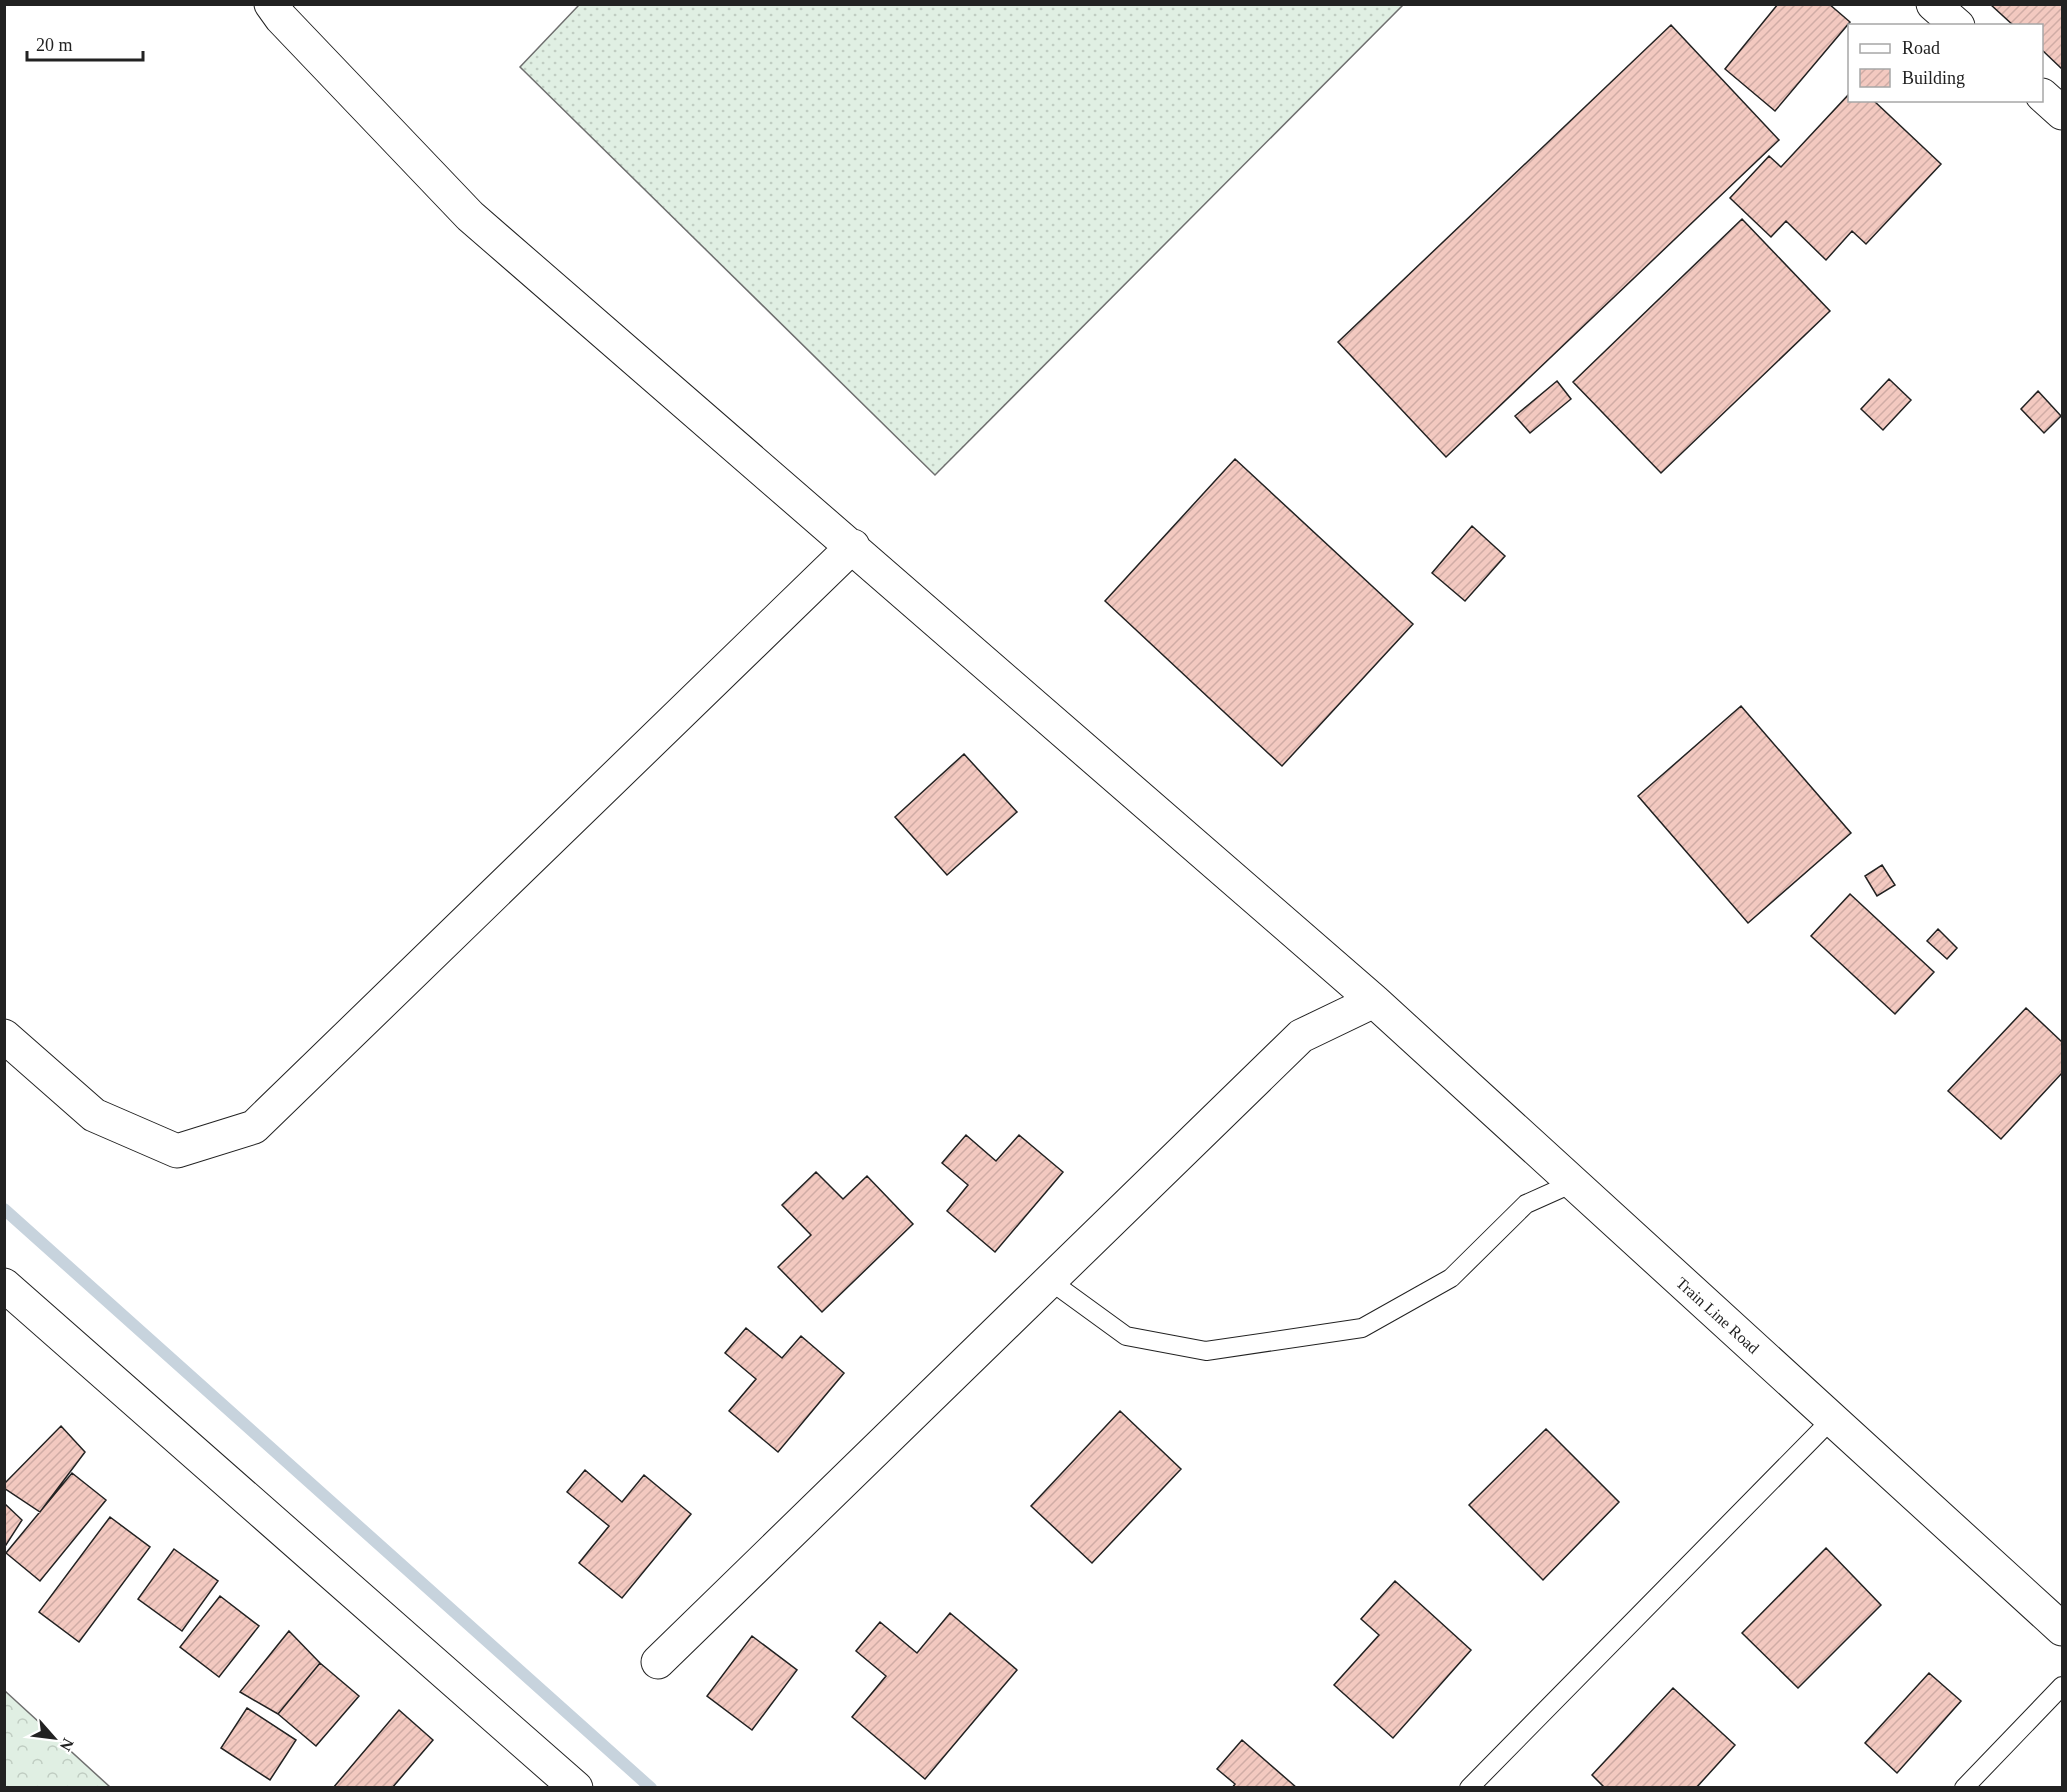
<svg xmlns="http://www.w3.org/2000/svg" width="2067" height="1792" font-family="'Times New Roman',serif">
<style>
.grass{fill:url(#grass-dots);stroke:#6f6f6f;stroke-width:1.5}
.forest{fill:url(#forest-crowns);stroke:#6f6f6f;stroke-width:1.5}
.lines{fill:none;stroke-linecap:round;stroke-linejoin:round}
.stream{stroke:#c7d3dd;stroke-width:12}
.building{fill:url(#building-hatch);stroke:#222;stroke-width:1.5}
.service-casing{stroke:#222;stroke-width:20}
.minor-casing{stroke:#222;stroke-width:35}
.service{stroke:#fff;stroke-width:18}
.minor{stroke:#fff;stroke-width:33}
.labels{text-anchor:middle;stroke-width:4.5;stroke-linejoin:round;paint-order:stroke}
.street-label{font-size:16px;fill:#222;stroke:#fff}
</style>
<defs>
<pattern id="grass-dots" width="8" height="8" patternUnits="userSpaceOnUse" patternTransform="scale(1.5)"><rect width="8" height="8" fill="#e0efe3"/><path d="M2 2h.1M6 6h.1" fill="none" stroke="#c0cdc2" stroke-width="1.8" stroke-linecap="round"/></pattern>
<pattern id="forest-crowns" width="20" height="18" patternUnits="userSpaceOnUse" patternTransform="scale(1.5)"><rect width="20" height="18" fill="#e0efe3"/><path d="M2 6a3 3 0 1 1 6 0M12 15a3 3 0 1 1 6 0" fill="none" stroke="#c0cdc2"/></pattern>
<pattern id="building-hatch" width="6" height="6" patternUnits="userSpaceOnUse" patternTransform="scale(1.5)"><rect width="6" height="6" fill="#f3c9c0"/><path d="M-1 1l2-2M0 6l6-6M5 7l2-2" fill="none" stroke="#d0aca5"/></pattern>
</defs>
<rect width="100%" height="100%" fill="#fff"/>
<path class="grass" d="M579,5v-1l824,1 -468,470 -415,-408z"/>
<path class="forest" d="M5,1691l105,96h-105z"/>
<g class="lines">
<path class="stream" d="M4,1209l647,579"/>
</g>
<path class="building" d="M1778,4h51l21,18 -75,89 -50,-42z
M1990,4h72v65l-20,-19v-24h-28z
M1671,25l108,115 -333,317 -108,-115z
M1850,93v7h23l68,64 -75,80 -14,-13 -26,29 -40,-39 -15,16 -41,-39 39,-42 12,11z
M1742,219l88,92 -169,162 -88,-91z
M1889,379l22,21 -28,30 -22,-21z
M1557,381l14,18 -41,34 -15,-17z
M2038,391l23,25 -17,17 -23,-24z
M1235,459l178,165 -131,142 -177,-165z
M1472,526l33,30 -40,45 -33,-28z
M1741,706l110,127 -103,90 -110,-127z
M964,754l53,58 -70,63 -52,-58z
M1882,865l13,20 -18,11 -12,-20z
M1850,894l84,78 -39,42 -84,-78z
M1938,929l19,19 -10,11 -20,-18z
M2026,1008l36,34v31l-61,66 -53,-48z
M966,1135l30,26 23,-26 44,37 -68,80 -48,-41 21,-26 -26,-22z
M816,1172l27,27 24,-23 46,48 -91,88 -44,-45 33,-32 -29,-30z
M746,1328l36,30 19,-22 43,37 -66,79 -49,-41 27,-32 -31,-26z
M1120,1411l61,58 -89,94 -61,-57z
M61,1426l24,26 -45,60 -36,-24v-4z
M1546,1429l73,73 -76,78 -74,-75z
M585,1470l37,32 22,-27 47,39 -69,84 -43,-35 30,-37 -42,-34z
M72,1473l34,27 -66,81 -34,-28z
M4,1503l18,17 -18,28z
M110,1517l40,30 -71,95 -40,-30z
M1826,1548l55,57 -83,83 -56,-55z
M174,1549l44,32 -36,50 -44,-32z
M1395,1581l76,69 -78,88 -59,-53 45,-50 -18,-16z
M220,1596l39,30 -40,51 -39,-30z
M950,1613l67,57 -92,109 -73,-62 34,-41 -30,-25 24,-29 37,31z
M289,1631l31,32 -42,51 -38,-22z
M752,1636l45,34 -45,60 -45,-34z
M320,1663l39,33 -43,50 -38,-32z
M1929,1673l32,28 -64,72 -32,-30z
M1673,1688l62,57 -39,43h-91l-13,-13z
M247,1708l49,32 -26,40 -49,-32z
M399,1710l34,30 -41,48h-59z
M1242,1740l55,48h-65l3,-4 -18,-15z"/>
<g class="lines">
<defs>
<path id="service" d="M1049,1280l77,56 80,15 156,-23 89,-50 75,-74 47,-21
M1469,1788l363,-369
M1964,1788l98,-102"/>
<path id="minor" d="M271,4l10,14 189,198 904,785 688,628
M1933,4l25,22
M2042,95l20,18
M4,1036l90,79 83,36 77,-24 599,-581
M4,1285l572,503
M658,1662l643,-626 73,-35"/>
</defs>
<use href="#service" class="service-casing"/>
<use href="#minor" class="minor-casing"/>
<use href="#service" class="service"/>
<use href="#minor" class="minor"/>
</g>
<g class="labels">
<g class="street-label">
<text transform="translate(1718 1315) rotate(42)" y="6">Train Line Road</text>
</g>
</g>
<rect width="2067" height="1792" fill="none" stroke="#222222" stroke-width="12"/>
<rect x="1848" y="24" width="195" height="78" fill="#ffffff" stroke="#a7a7a7" stroke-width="1.5"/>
<rect x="1860" y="44" width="30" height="9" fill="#ffffff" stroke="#a7a7a7" stroke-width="1.5"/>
<text x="1902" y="54" font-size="18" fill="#222222">Road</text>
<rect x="1860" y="69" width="30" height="18" fill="url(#building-hatch)" stroke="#a7a7a7" stroke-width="1.5"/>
<text x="1902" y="84" font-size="18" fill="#222222">Building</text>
<g transform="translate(54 1738) rotate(118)" stroke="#ffffff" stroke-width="4.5" paint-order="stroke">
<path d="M0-4.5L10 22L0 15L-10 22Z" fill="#222222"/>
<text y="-9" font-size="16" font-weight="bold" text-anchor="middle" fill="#222222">N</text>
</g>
<path d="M27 51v9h116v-9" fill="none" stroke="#222222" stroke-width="3"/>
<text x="36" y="51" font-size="18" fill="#222222" stroke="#ffffff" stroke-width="4.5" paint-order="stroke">20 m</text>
</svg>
